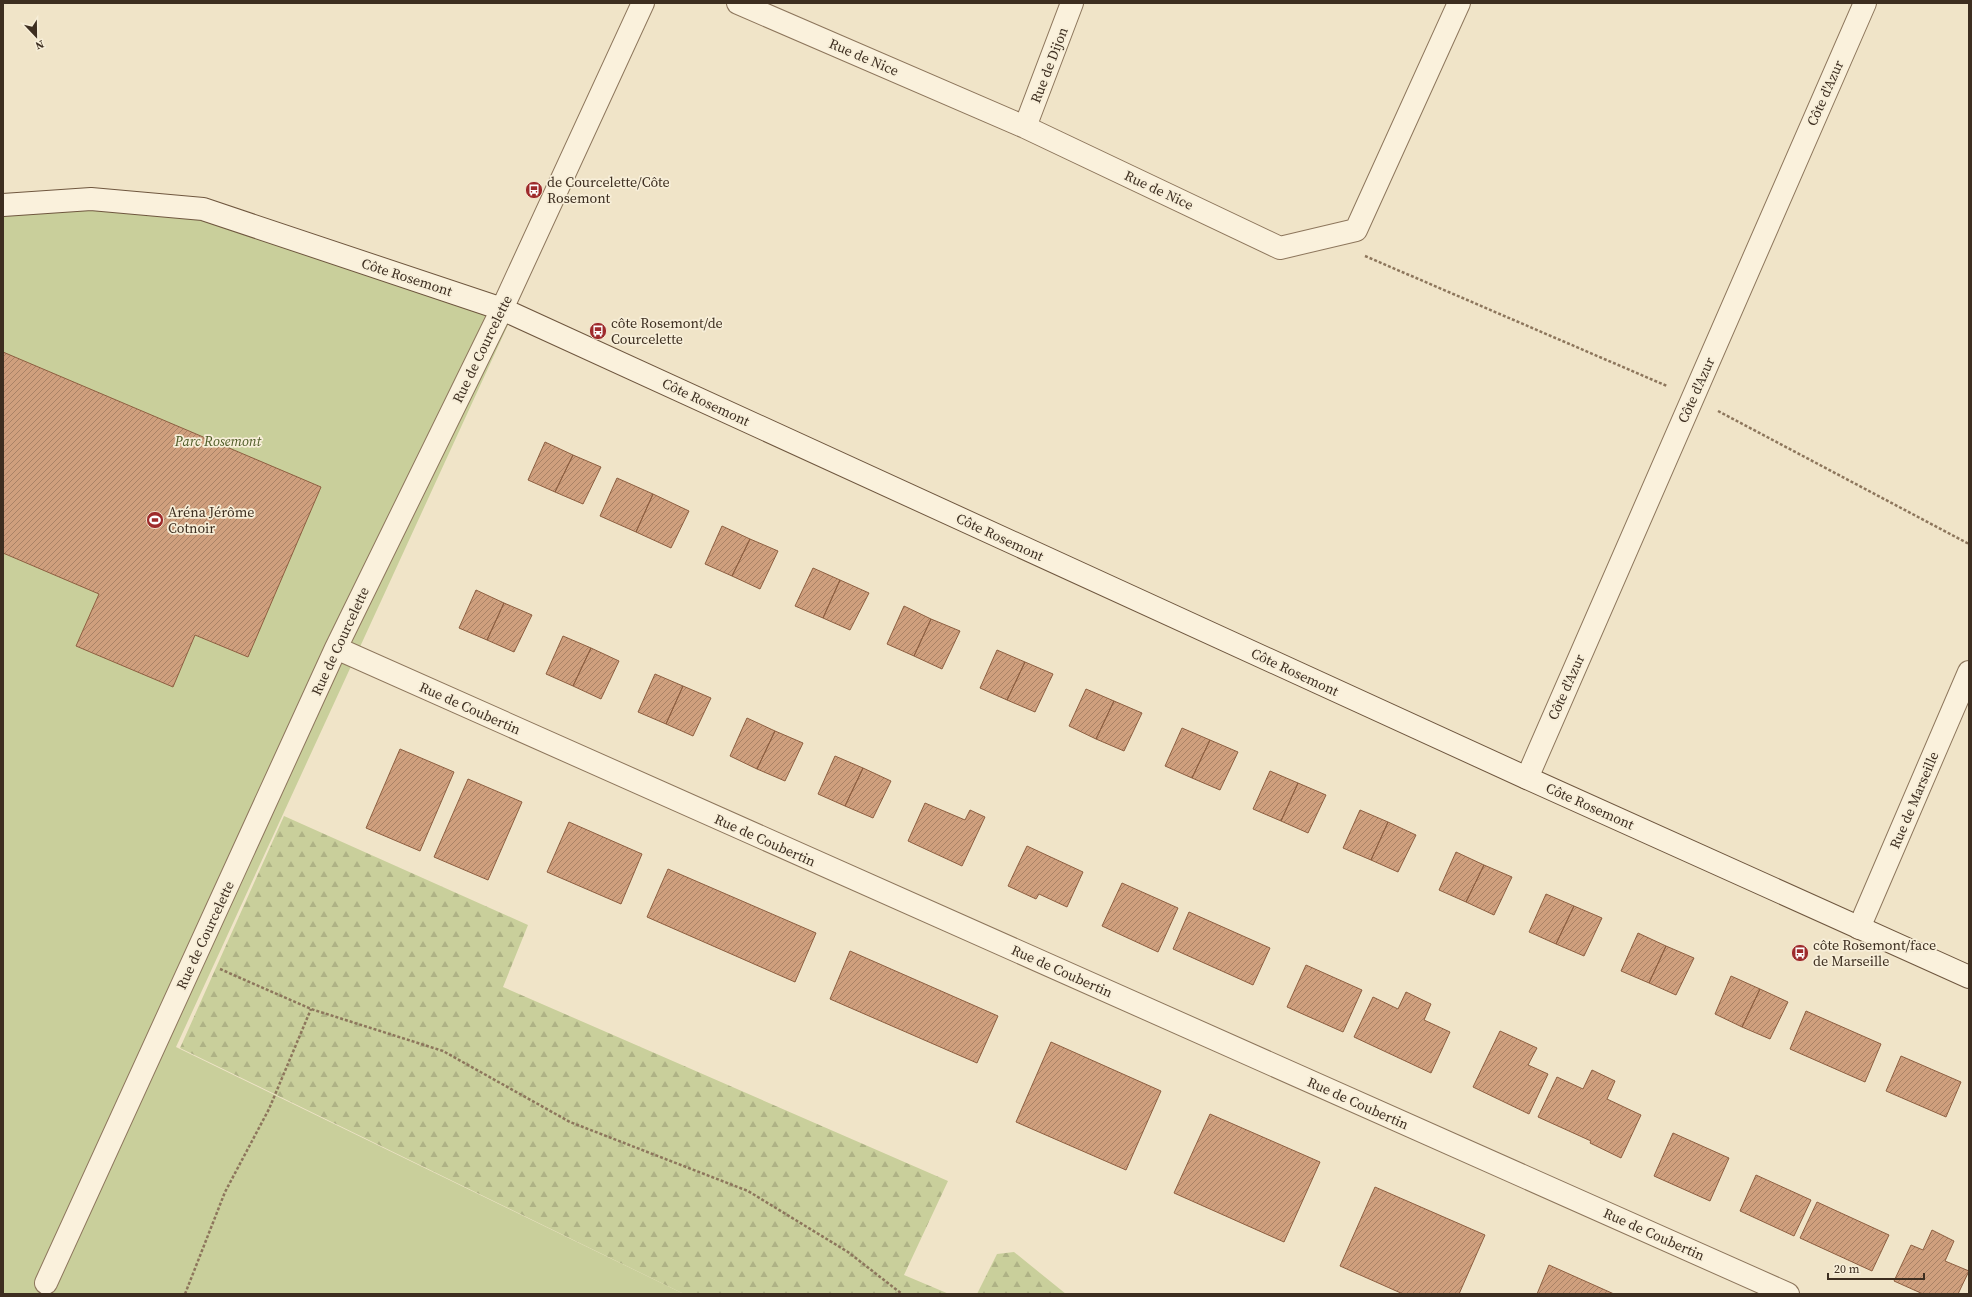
<svg xmlns="http://www.w3.org/2000/svg" width="1972" height="1297" font-family="'Source Serif 4',serif">
<style>
.green{fill:#c9cf9b}
.forest{fill:url(#forest-firs)}
.building{fill:url(#building-hatch);stroke:#8d5f41}
.lines{fill:none;stroke-linecap:round;stroke-linejoin:round}
.street-casing{stroke:#8d765c;stroke-width:24}
.secondary-casing{stroke:#6f573f;stroke-width:24}
.path{stroke:#8d765c;stroke-width:2.5;stroke-dasharray:3 2;stroke-linecap:butt}
.street{stroke:#faf1dc;stroke-width:22}
.secondary{stroke:#faf1dc;stroke-width:22}
.labels{text-anchor:middle;stroke-width:3.5;stroke-linejoin:round;paint-order:stroke}
.street-label{font-size:14px;fill:#3d2e20;stroke:#f7eed8}
.poi-label{font-size:14px;fill:#3d2e20;stroke:#f7eed8;text-anchor:start}
.park-label{font-size:14px;font-style:italic;fill:#4d5a26;stroke:#f7eed8}
</style>
<defs>
<pattern id="forest-firs" width="22" height="20" patternUnits="userSpaceOnUse"><rect width="22" height="20" fill="#c9cf9b"/><path d="M5 1l3.5 6h-7zM16 11l3.5 6h-7z" fill="#aeb285"/></pattern>
<pattern id="building-hatch" width="6" height="6" patternUnits="userSpaceOnUse"><rect width="6" height="6" fill="#cf9f7d"/><path d="M-1 1l2-2M0 6l6-6M5 7l2-2" fill="none" stroke="#a98266"/></pattern>
</defs>
<rect width="100%" height="100%" fill="#f0e4c8"/>
<path class="green" d="M87,207l111,10 315,97 -337,733 508,247h-681v-1082z"/>
<path class="forest" d="M284,816l244,109 -25,62 445,194 -44,94 45,19h-265l-504,-246z
M1014,1252l52,42h-89l20,-40z"/>
<path class="building" d="M3,352l318,135 -73,170 -53,-22 -22,52 -97,-41 23,-52 -96,-41z
M545,442l28,13 -18,37 -27,-12z
M573,455l28,12 -18,37 -28,-12z
M617,478l36,16 -17,38 -36,-16z
M653,494l36,17 -18,37 -35,-16z
M722,526l28,13 -18,37 -27,-12z
M750,539l28,12 -18,38 -28,-13z
M813,568l27,12 -17,38 -28,-12z
M840,580l29,13 -19,37 -27,-12z
M476,590l28,13 -17,37 -28,-12z
M504,603l28,12 -18,37 -27,-12z
M904,606l27,13 -17,37 -27,-12z
M931,619l29,12 -18,38 -28,-13z
M563,636l28,12 -18,38 -27,-12z
M591,648l28,13 -18,38 -28,-13z
M997,650l28,12 -18,38 -27,-12z
M1025,662l28,12 -18,38 -28,-12z
M655,674l28,12 -17,38 -28,-12z
M683,686l28,12 -18,38 -27,-12z
M1086,689l28,12 -18,38 -27,-13z
M1114,701l28,12 -18,38 -28,-12z
M747,718l28,13 -18,38 -27,-13z
M1182,728l28,12 -18,38 -27,-12z
M775,731l28,12 -18,38 -28,-12z
M1210,740l28,12 -18,38 -28,-12z
M400,749l54,23 -34,79 -54,-23z
M835,756l28,12 -18,38 -27,-12z
M863,768l28,13 -18,37 -28,-12z
M1270,771l28,12 -17,38 -28,-12z
M468,779l54,23 -34,78 -54,-23z
M1298,783l28,12 -18,38 -27,-12z
M925,803l40,17 5,-10 15,7 -23,49 -54,-25z
M1360,810l28,12 -17,38 -28,-12z
M569,822l73,32 -21,50 -74,-32z
M1388,822l28,13 -18,37 -27,-12z
M1027,846l56,26 -16,35 -28,-13 -3,5 -28,-13z
M1456,852l28,13 -18,37 -27,-12z
M1484,865l28,12 -18,38 -28,-13z
M668,869l148,64 -21,49 -148,-65z
M1122,883l56,25 -20,44 -56,-26z
M1546,894l28,12 -18,38 -27,-12z
M1574,906l28,12 -18,38 -28,-12z
M1189,912l81,36 -17,37 -80,-36z
M1638,933l28,13 -17,37 -28,-12z
M1666,946l28,12 -18,37 -27,-12z
M850,951l148,65 -21,47 -147,-64z
M1306,965l56,25 -19,42 -56,-25z
M1731,976l29,13 -18,38 -27,-13z
M1760,989l28,13 -18,37 -28,-12z
M1406,992l25,12 -7,16 26,12 -19,41 -77,-36 19,-40 25,12z
M1806,1011l75,33 -16,38 -75,-33z
M1500,1031l37,17 -9,17 20,9 -19,40 -56,-27z
M1051,1042l110,49 -35,79 -110,-48z
M1901,1056l60,26 -15,35 -60,-26z
M1592,1070l23,11 -8,18 34,16 -20,43 -31,-15 1,-2 -53,-24 19,-40 26,12z
M1210,1114l110,48 -36,80 -110,-49z
M1673,1133l56,25 -19,43 -56,-25z
M1756,1175l55,25 -17,36 -54,-25z
M1375,1187l110,48 -26,59h-56l-63,-28z
M1817,1202l72,33 -17,36 -72,-33z
M1932,1230l22,11 -9,20 24,10 -11,23h-35l-29,-13 17,-36 12,5z
M1549,1265l65,29h-77z"/>
<g class="lines">
<defs>
<path id="street" d="M738,3l287,124 255,121 76,-18 103,-227
M1025,127l47,-124
M336,648l1452,646
M1527,778l338,-775
M1859,928l110,-256
M46,1283l290,-635 166,-339 141,-306"/>
<path id="secondary" d="M3,205l88,-6 112,10 299,100 1025,469 442,199"/>
</defs>
<use href="#street" class="street-casing"/>
<use href="#secondary" class="secondary-casing"/>
<path class="path" d="M1365,256l302,130
M1718,411l251,133
M220,969l91,40 132,42 127,71 178,69 100,61 54,42
M185,1294l40,-102 44,-83 42,-100"/>
<use href="#street" class="street"/>
<use href="#secondary" class="secondary"/>
</g>
<defs>
<symbol id="bus-disc" viewBox="-11 -11 22 22"><circle r="9.5" fill="#9e2a2b" stroke="#f7eed8"/><path d="M-5-6H5V4H4V6H2V4H-2V6H-4V4H-5ZM-3.5-4V0h7V-4ZM-3.5 1.2v1.5H-2V1.2ZM2 1.2v1.5H3.5V1.2Z" fill="#fff"/></symbol>
<symbol id="stadium-disc" viewBox="-11 -11 22 22"><circle r="9.5" fill="#9e2a2b" stroke="#f7eed8"/><path d="M0-5a6.5 5 0 1 0 0 10a6.5 5 0 1 0 0-10ZM-3.5-1.8h7v3.6h-7Z" fill="#fff"/></symbol>
</defs>
<g fill-rule="evenodd">
<use href="#bus-disc" x="524" y="180" width="20" height="20"/>
<use href="#bus-disc" x="588" y="321" width="20" height="20"/>
<use href="#stadium-disc" x="145" y="510" width="20" height="20"/>
<use href="#bus-disc" x="1790" y="943" width="20" height="20"/>
</g>
<g class="labels">
<g class="street-label">
<text transform="translate(864 57) rotate(23)" y="5">Rue de Nice</text>
<text transform="translate(1049 65) rotate(-69)" y="5">Rue de Dijon</text>
<text transform="translate(1825 93) rotate(-66)" y="5">Côte d'Azur</text>
<text transform="translate(1159 190) rotate(25)" y="5">Rue de Nice</text>
<text transform="translate(407 277) rotate(18)" y="5">Côte Rosemont</text>
<text transform="translate(482 349) rotate(-64)" y="5">Rue de Courcelette</text>
<text transform="translate(1696 390) rotate(-66)" y="5">Côte d'Azur</text>
<text transform="translate(706 402) rotate(25)" y="5">Côte Rosemont</text>
<text transform="translate(1000 537) rotate(25)" y="5">Côte Rosemont</text>
<text transform="translate(340 641) rotate(-65)" y="5">Rue de Courcelette</text>
<text transform="translate(1295 672) rotate(25)" y="5">Côte Rosemont</text>
<text transform="translate(1566 687) rotate(-66)" y="5">Côte d'Azur</text>
<text transform="translate(470 708) rotate(24)" y="5">Rue de Coubertin</text>
<text transform="translate(1914 800) rotate(-67)" y="5">Rue de Marseille</text>
<text transform="translate(1590 806) rotate(24)" y="5">Côte Rosemont</text>
<text transform="translate(765 840) rotate(24)" y="5">Rue de Coubertin</text>
<text transform="translate(205 935) rotate(-65)" y="5">Rue de Courcelette</text>
<text transform="translate(1062 971) rotate(24)" y="5">Rue de Coubertin</text>
<text transform="translate(1358 1103) rotate(24)" y="5">Rue de Coubertin</text>
<text transform="translate(1654 1234) rotate(24)" y="5">Rue de Coubertin</text>
</g>
<g class="poi-label">
<text x="547" y="187">de Courcelette/Côte<tspan x="547" dy="16">Rosemont</tspan></text>
<text x="611" y="328">côte Rosemont/de<tspan x="611" dy="16">Courcelette</tspan></text>
<text x="168" y="517">Aréna Jérôme<tspan x="168" dy="16">Cotnoir</tspan></text>
<text x="1813" y="950">côte Rosemont/face<tspan x="1813" dy="16">de Marseille</tspan></text>
</g>
<g class="park-label">
<text x="218" y="446">Parc Rosemont</text>
</g>
</g>
<rect width="1972" height="1297" fill="none" stroke="#3d2e20" stroke-width="8"/>
<g transform="translate(36 36) rotate(158)" stroke="#f7eed8" stroke-width="3" paint-order="stroke">
<path d="M0-3L7 15L0 10L-7 15Z" fill="#3d2e20"/>
<text y="-6" font-size="11" font-weight="bold" text-anchor="middle" fill="#3d2e20">N</text>
</g>
<path d="M1828 1273v6h96v-6" fill="none" stroke="#3d2e20" stroke-width="2"/>
<text x="1834" y="1273" font-size="12" fill="#3d2e20" stroke="#f7eed8" stroke-width="3" paint-order="stroke">20 m</text>
</svg>
